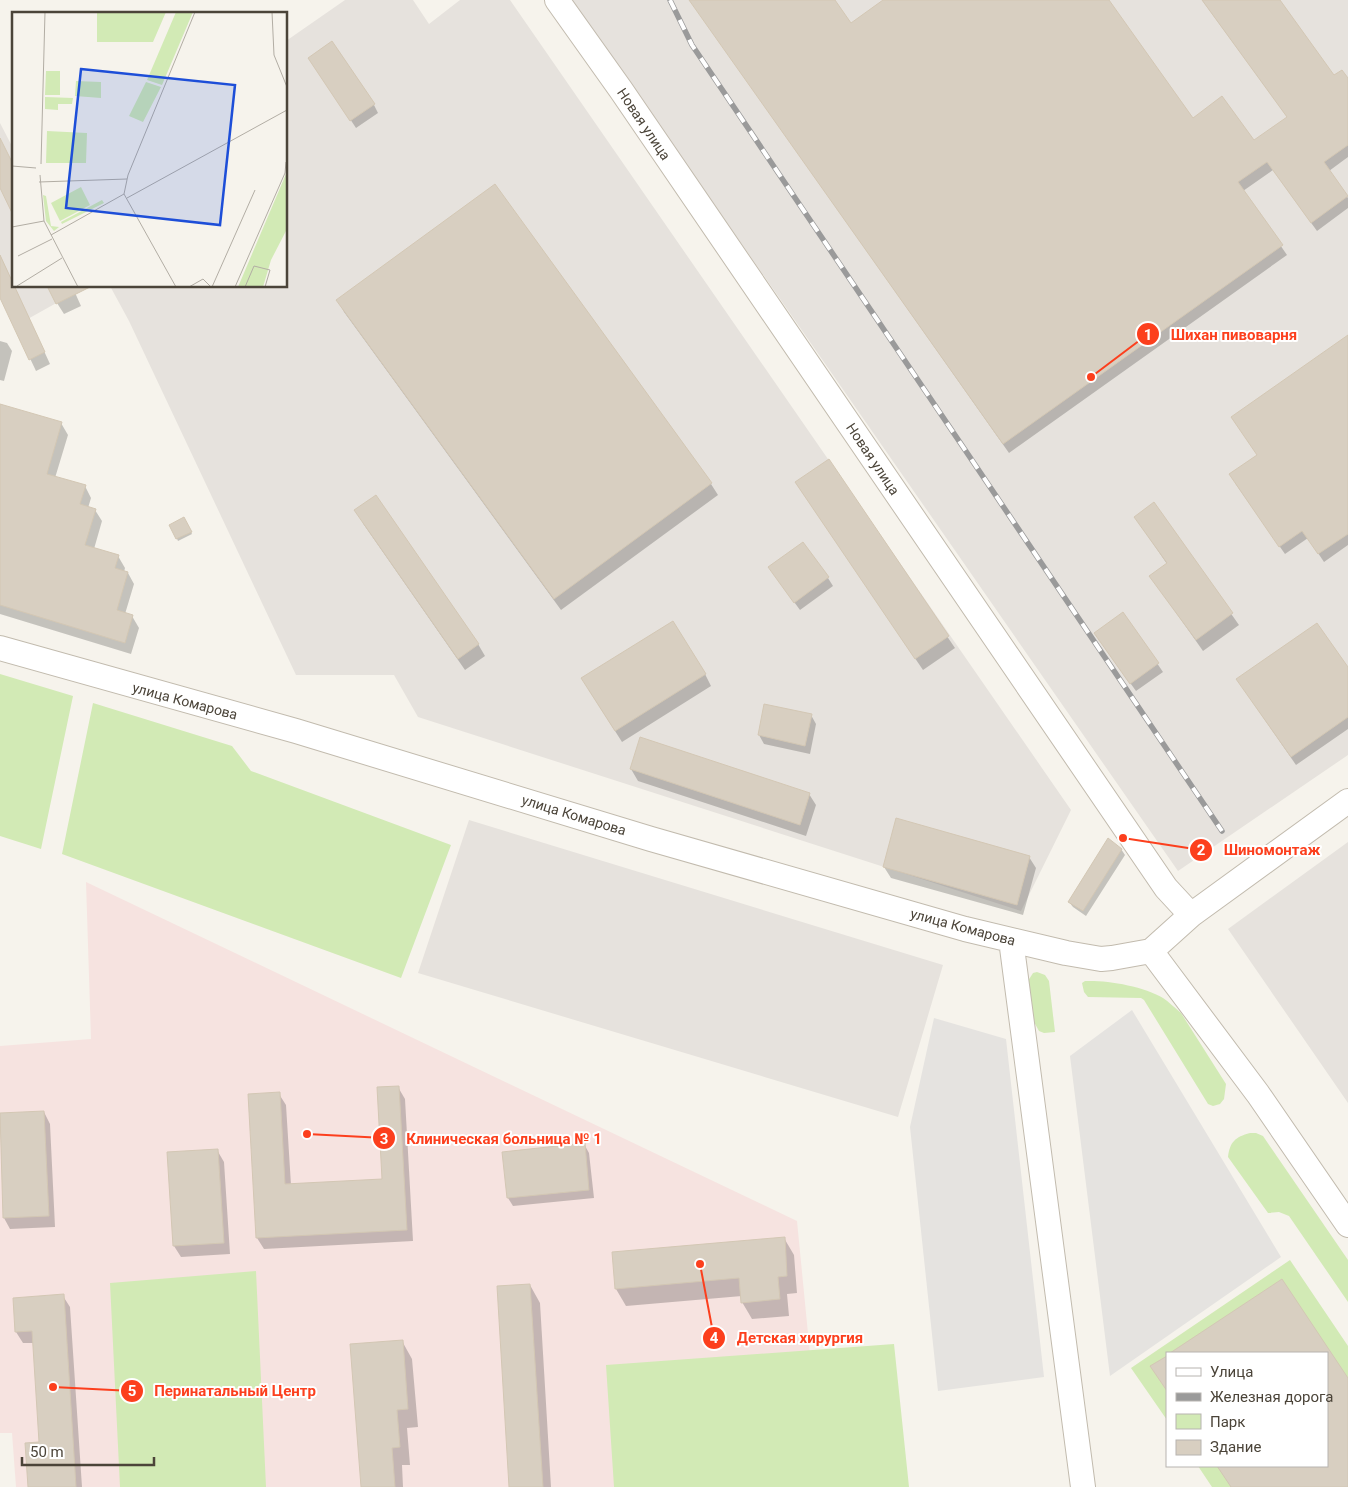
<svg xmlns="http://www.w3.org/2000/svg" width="1348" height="1487" font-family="Roboto,sans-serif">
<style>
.industrial{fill:#e6e2dd}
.medical{fill:#f6e3e0}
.green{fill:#d2eab5}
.parking{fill:#e5e3e0}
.shadow{fill:#0003}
.building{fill:#d8cfc1;stroke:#d3c7b4}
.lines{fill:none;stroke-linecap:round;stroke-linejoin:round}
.minor-casing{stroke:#c2bbae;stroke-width:26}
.minor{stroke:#fff;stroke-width:24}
.rail-casing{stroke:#9a9a9a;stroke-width:5.5}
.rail{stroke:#fff;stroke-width:4;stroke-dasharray:11;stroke-linecap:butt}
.labels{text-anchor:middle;stroke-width:4;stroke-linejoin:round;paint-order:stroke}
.street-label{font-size:14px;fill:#4b4439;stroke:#fff}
.inset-road{fill:none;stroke:#b2ada4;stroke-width:1}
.view{fill:#1d4ed8;fill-opacity:0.15;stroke:#1d4ed8;stroke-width:2.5}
.inset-edge{fill:none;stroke:#4b4439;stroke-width:2.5}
.leader{fill:none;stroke:#fc3f1d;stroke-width:2}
.callout-dot{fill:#fc3f1d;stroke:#fff;stroke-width:2}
.mark-label{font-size:15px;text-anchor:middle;font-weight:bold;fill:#fff}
.callout-label{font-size:15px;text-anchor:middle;font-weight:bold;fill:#fc3f1d;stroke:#fff;stroke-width:4;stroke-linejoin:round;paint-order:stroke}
</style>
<rect width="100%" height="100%" fill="#f6f3ec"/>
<path class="industrial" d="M345,0h68l16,24 31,-24h50l561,810 -50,101 -603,-194 -24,-42h-98l-167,-354 -19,-35h176v-245z
M572,0h776v755l-170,116z
M0,123l14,27v136l71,1 -68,38 -17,-38z
M469,820l474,145 -45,152 -480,-144z
M1348,842v261l-120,-174z"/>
<path class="medical" d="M86,882l711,339 26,266h-807l-4,-54h-12v-387l91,-7z"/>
<path class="green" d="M0,674l73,22 -32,153 -41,-13z
M93,703l139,43 19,25 200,74 -50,133 -339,-124z
M1037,972l8,3 4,6 6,51 -11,1 -5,-2 -5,-9 -6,-41 5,-8z
M1085,981c21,-1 59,5 78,17 6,4 12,10 18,15l45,71 -2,15 -4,5 -7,2 -5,-2 -64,-104 -3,-2 -53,-1 -4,-5 -2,-9z
M1250,1133h6l7,3 85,124v42l-59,-86 -10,-4 -11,1 -40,-56c2,-15 7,-20 22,-24z
M1290,1260l58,86v141h-136l-14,-21h129v-113h-160v67l-36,-52z
M256,1271l10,216h-146l-10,-204z
M894,1344l15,143h-295l-8,-122z"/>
<path class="parking" d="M1132,1010l149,247 -171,119 -40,-320z
M934,1018l72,21 38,338 -106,14 -28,-264z"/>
<path class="shadow" d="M690,0h143l18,25 34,-25h223l85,120 61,22 34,-24 -86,-118h76l56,77 14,3v77l-19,14 19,27v10l-31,23 -44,-61 -30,21 44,64 -278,198z
M315,66l59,39 4,8 -22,15z
M494,186l217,298 7,11 -157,115 -217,-298 -6,-12z
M0,255l50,109 -14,7 -36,-76z
M72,286l9,20 -17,8 -7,-11z
M1348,337v208l-24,17 -16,-24 -23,16 -50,-71 23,-28z
M0,341l7,2 5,8 -8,30 -4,-1z
M0,406l61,17 7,12 -13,43 30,8 6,12 -3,10 7,2 7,11 -8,28 24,7 7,12 -1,4 4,1 6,11 -9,30 7,2 7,12 -8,26 -131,-40z
M828,461l127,187 -32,22 -127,-187z
M1154,504l85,121 -36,26 -45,-64 9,-23 -32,-47z
M184,519l8,15 -14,7 -7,-15z
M362,522l116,122 7,12 -20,14z
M775,576l53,2 5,8 -33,24z
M1123,613l40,59 -27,19 -36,-50z
M1348,669v60l-52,36 -53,-77z
M705,674l6,12 -89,56 -33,-52z
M811,715l5,9 -6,30 -46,-10 -5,-9z
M631,769l178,25 7,11 -10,31 -168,-55z
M1121,849l4,6 -39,61 -13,-9 -4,-5z
M1029,857l7,11 -13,47 -132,-37 -7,-11z
M398,1087l7,12 8,142 -149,8 -7,-11 22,-144 7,11 5,80 92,-5z
M44,1112l6,12 5,103 -45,2 -6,-11 -4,-104z
M584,1144l5,9 5,45 -81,8 -5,-8z
M217,1150l7,12 6,92 -49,3 -7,-11z
M784,1238l10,17 3,38 -10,1 2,22 -37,3 -10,-17v-6l-116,10 -10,-17z
M1282,1280l66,100v107h-117l-14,-21h110v-113h-154z
M530,1285l10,18 11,184h-41z
M63,1296l7,11 12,180h-53l11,-44 -6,-100h-11l-7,-11z
M402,1341l10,18 6,68 -11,1 3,37h-8l1,22h-41z"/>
<path class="building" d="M689,0h146l16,23 32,-23h226l84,118 29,-22 32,44 33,-23 -85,-117h78l54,75 8,-5 6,8v67l-24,17 24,34 -37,27 -44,-61 -29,20 45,63 -280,199z
M332,41l43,63 -25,17 -42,-63z
M0,138l14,28v51l-14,-29z
M495,184l217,299 -158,116 -218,-299z
M0,255l45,97 -16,8 -29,-62z
M47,286h45l-36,18z
M1348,335v199l-30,20 -16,-23 -23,16 -50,-73 28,-19 -26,-38z
M0,404l62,18 -15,52 39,11 -6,19 16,5 -11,36 34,10 -4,13 13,4 -11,38 16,5 -8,28 -125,-38z
M829,459l120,177 -34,23 -120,-177z
M376,495l103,149 -21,15 -104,-149z
M1154,502l79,111 -37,27 -47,-64 18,-13 -33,-46z
M184,517l8,15 -16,7 -7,-14z
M803,542l26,35 -35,26 -26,-36z
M1123,612l36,51 -29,21 -36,-51z
M673,621l33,53 -91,57 -34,-53z
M1317,623l31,44v50l-57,40 -55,-78z
M764,704l48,10 -7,32 -47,-11z
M640,737l170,56 -10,32 -170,-56z
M896,818l134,38 -13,49 -134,-38z
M1108,838l14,11 -39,62 -15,-9z
M399,1086l8,144 -151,8 -8,-144 32,-2 5,92 97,-5 -5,-92z
M44,1111l5,105 -46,2 -3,-105z
M585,1143l4,47 -82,8 -5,-46z
M218,1149l6,94 -51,3 -6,-94z
M785,1237l2,39 -9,1 2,22 -39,4 -2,-25 -124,11 -3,-37z
M1282,1279l66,99v109h-117l-14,-21h110v-113h-157z
M530,1284l13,203h-34l-12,-201z
M64,1294l12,193h-48l-3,-44 14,-1 -7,-111 -17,1 -2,-34z
M403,1340l5,69 -11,1 3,37 -8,1 3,39h-34l-11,-143z
M1167,1356v35l-17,-25z"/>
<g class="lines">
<defs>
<path id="minor" d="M557,0l64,90 545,798 25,27
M0,648l296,83 355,108 314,90 101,24 35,6 11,-1 39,-7
M1011,940l72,547
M1151,951l107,143 90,131
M1151,951l40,-36 157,-114"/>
</defs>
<use href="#minor" class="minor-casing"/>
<use href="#minor" class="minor"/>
<defs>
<path id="rail" d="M670,0l22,45 530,786"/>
</defs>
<use href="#rail" class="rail-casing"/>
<use href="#rail" class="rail"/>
</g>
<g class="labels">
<g class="street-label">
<text transform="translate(644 124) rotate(56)" y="5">Новая улица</text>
<text transform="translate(873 459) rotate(56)" y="5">Новая улица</text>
<text transform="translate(185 701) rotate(15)" y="5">улица Комарова</text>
<text transform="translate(574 815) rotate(17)" y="5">улица Комарова</text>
<text transform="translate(963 927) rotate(15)" y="5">улица Комарова</text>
</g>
</g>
<g transform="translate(12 12)">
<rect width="275" height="275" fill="#f6f3ec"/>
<path d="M85,0h69l-13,30h-56zM164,0h17l-31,73 -15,-5zM34,59h14v24h-15zM64,69l25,1v16l-26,-2zM134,70l15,5 -18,35 -14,-6zM33,85l28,1 -1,6h-14v6l-13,-1zM35,119l40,2 -1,30h-40zM275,152v65l-16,31 -8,27h-25l48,-113zM69,175l9,18 -30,16 -9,-18zM31,183l3,1 5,30 8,1 -5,4 -8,-10zM90,188l2,3 -42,21 -1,-2z" fill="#d2eab5"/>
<path class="inset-road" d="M260,0l2,43 13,32M29,152l4,-152M0,154l24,2M28,163l4,46 34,66M27,170l88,-3M112,182l4,-19 67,-163M112,182l52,93M115,186l160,-88M0,215l32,-6M39,223l73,-41M6,244l34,-17M5,274l45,-28M177,275l14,-8 8,8M200,275l43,-97M223,275l50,-114 1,-11M233,275l9,-21 16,4 -5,17"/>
<path class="view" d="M69,57l154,16 -15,140 -154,-17z"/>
<rect width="275" height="275" class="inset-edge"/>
</g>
<path class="leader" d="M1091 377L1148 334M1123 838L1201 850M307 1134L384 1138M700 1264L714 1338M53 1387L132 1391"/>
<g class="callout-dot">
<circle cx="1091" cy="377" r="5"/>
<circle cx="1123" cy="838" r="5"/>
<circle cx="307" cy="1134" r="5"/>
<circle cx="700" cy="1264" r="5"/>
<circle cx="53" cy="1387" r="5"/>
<circle cx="1148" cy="334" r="12"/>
<circle cx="1201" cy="850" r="12"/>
<circle cx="384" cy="1138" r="12"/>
<circle cx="714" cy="1338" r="12"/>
<circle cx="132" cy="1391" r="12"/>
</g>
<g class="mark-label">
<text x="1148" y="340">1</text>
<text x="1201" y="855">2</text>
<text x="384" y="1144">3</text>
<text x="714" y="1343">4</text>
<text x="132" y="1396">5</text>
</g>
<g class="callout-label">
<text x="1234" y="340">Шихан пивоварня</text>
<text x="1272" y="855">Шиномонтаж</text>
<text x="504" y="1144">Клиническая больница № 1</text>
<text x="800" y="1343">Детская хирургия</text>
<text x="235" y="1396">Перинатальный Центр</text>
</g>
<rect x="1166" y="1352" width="162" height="115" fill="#ffffff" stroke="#b7b4b0"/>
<rect x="1176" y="1368" width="25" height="8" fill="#ffffff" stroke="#b7b4b0"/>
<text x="1210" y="1377" font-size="15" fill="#4b4439">Улица</text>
<rect x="1176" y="1393" width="25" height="8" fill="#9a9a9a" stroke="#b7b4b0"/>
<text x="1210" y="1402" font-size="15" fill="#4b4439">Железная дорога</text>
<rect x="1176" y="1414" width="25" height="15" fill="#d2eab5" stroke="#b7b4b0"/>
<text x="1210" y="1427" font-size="15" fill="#4b4439">Парк</text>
<rect x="1176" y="1440" width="25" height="15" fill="#d8cfc1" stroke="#b7b4b0"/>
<text x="1210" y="1452" font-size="15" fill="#4b4439">Здание</text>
<path d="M22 1457v8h132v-8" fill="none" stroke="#4b4439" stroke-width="2.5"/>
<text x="30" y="1457" font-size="15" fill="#4b4439" stroke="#ffffff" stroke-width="4" paint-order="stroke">50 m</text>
</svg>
